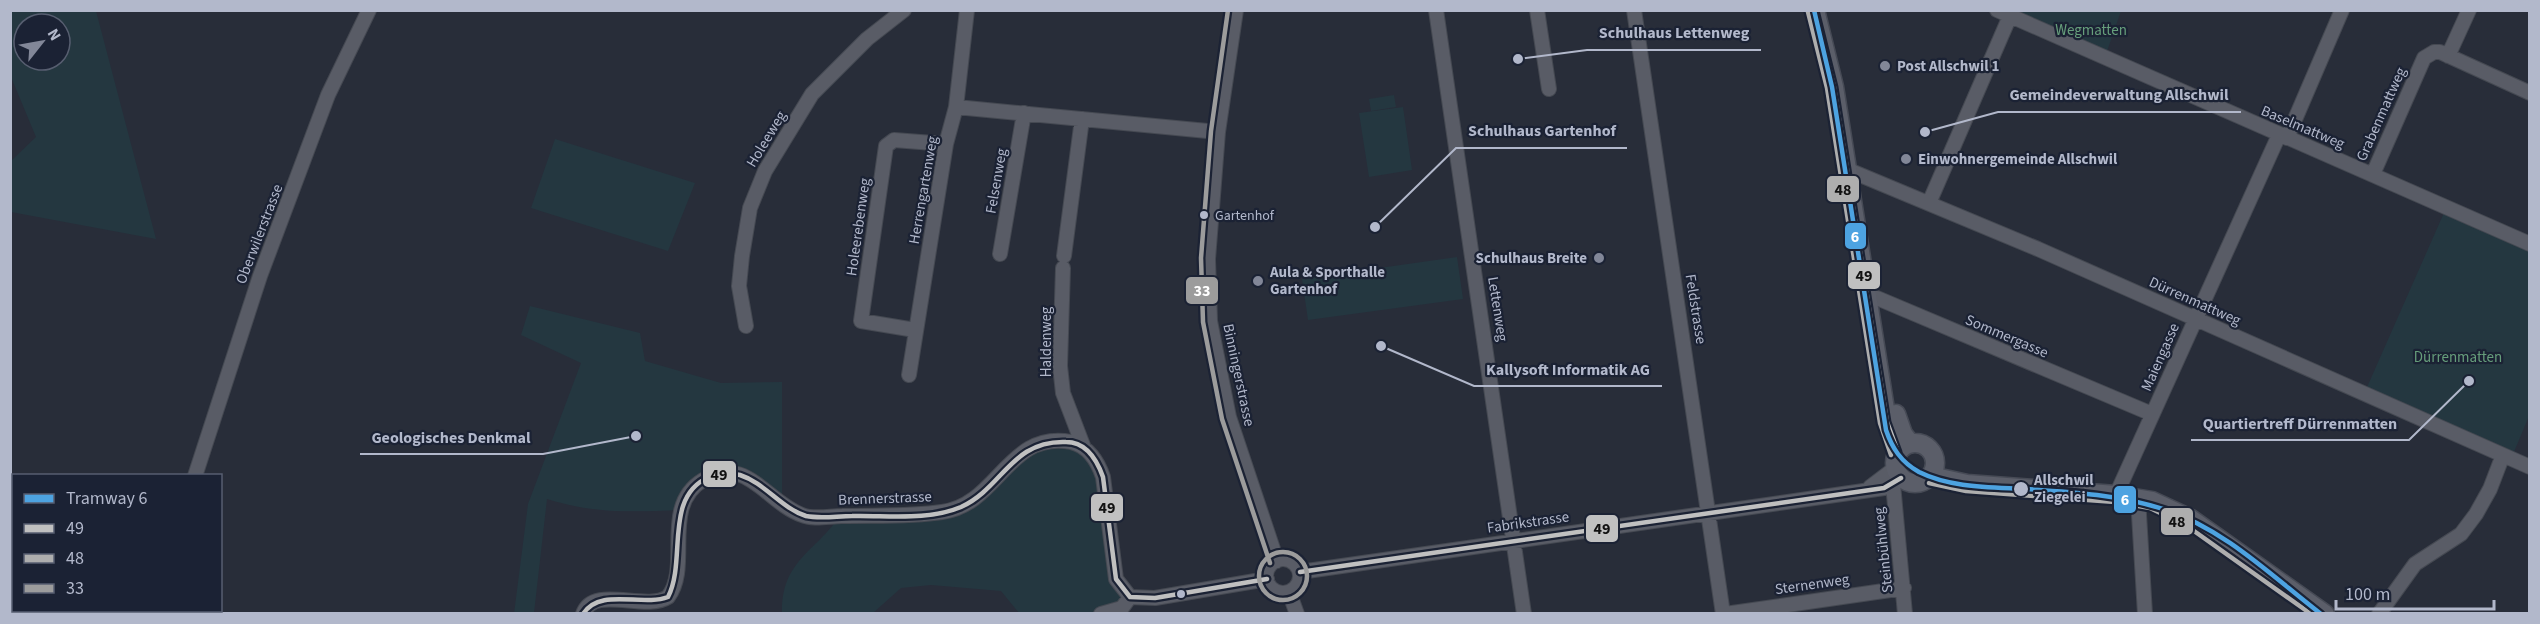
<svg xmlns="http://www.w3.org/2000/svg" width="2540" height="624" font-family="'Source Sans 3',sans-serif">
<style>
.green{fill:#243740;fill-rule:evenodd}
.lines{fill:none;stroke-linecap:round;stroke-linejoin:round}
.minor-casing{stroke:#454952;stroke-width:16}
.major-casing{stroke:#464a55;stroke-width:21}
.minor{stroke:#595c66;stroke-width:14}
.major{stroke:#5b5e69;stroke-width:18}
.bus-1-casing{stroke:#1b2234;stroke-width:9}
.bus-2-casing{stroke:#1b2234;stroke-width:9}
.bus-3-casing{stroke:#1b2234;stroke-width:9}
.bus-1{stroke:#c0c0c0;stroke-width:4.5}
.bus-2{stroke:#aeaeae;stroke-width:4.5}
.bus-3{stroke:#9c9c9c;stroke-width:4.5}
.tram-1-casing{stroke:#1b2234;stroke-width:9}
.tram-1{stroke:#4da3e1;stroke-width:4.5}
.poi-dot{fill:#828798;stroke:#1b2234;stroke-width:2}
.bus-dot{fill:#b2b8cb;stroke:#1b2234;stroke-width:2}
.labels{text-anchor:middle;stroke-width:4.5;stroke-linejoin:round;paint-order:stroke}
.bus-label{font-size:14px;fill:#b2b8cb;stroke:#1b2234;text-anchor:start}
.park-label{font-size:15px;fill:#669e7b;stroke:#1b2234}
.poi-label{font-size:15px;font-weight:bold;fill:#b2b8cb;stroke:#1b2234;text-anchor:start}
.street-label{font-size:15px;fill:#b2b8cb;stroke:#1b2234}
.stop-label{font-size:15px;font-weight:bold;fill:#b2b8cb;stroke:#1b2234;text-anchor:start}
.leader{fill:none;stroke:#b2b8cb;stroke-width:2}
.callout-dot{fill:#b2b8cb;stroke:#1b2234;stroke-width:2}
.callout-label{font-size:16px;text-anchor:middle;font-weight:bold;fill:#b2b8cb;stroke:#1b2234;stroke-width:4.5;stroke-linejoin:round;paint-order:stroke}
.line-badge{stroke:#1b2234;stroke-width:2}
.badge-label{font-size:16px;text-anchor:middle;font-weight:bold;fill:#fff}
.pale-badge-label{font-size:16px;text-anchor:middle;font-weight:bold;fill:#111}
</style>
<rect width="100%" height="100%" fill="#282d39"/>
<path class="green" d="M10,11h86l60,228 -145,-27v-51l25,-24 -25,-60zM24,24h36v36h-36z
M1997,11h124l-17,49z
M1394,95l2,12 -25,4 -2,-12z
M1403,107l9,63 -43,7 -10,-64z
M555,139l140,44 -27,68 -137,-43z
M2447,206l82,38v172l-18,43 -147,-65z
M1457,257l6,42 -155,21 -6,-41z
M530,306l110,27 5,28 76,22 61,-1v124l-43,-34 -35,7 -23,31c-51,2 -85,4 -134,-11l-13,114 -20,1 14,-110 53,-141 -60,-28z
M1058,440l40,22 18,117 14,18 -30,17 -81,-1 -18,-22 -70,-6 -30,3 -28,25 -91,1c-1,-53 32,-61 58,-98l106,-4 63,-48z"/>
<g class="lines">
<defs>
<path id="minor" d="M1236,10l-18,122 -10,127 2,62 19,96 48,144
M1436,10l88,604
M1537,10l12,79
M1634,10l89,604
M1997,10l533,234
M2448,56l21,-46
M956,107l262,25
M2287,138l55,-128
M1846,169l192,80 492,218
M2373,174l51,-116 10,-6h6l90,41
M1929,203l81,-187
M1000,254l24,-141
M1064,256l18,-137
M1063,268l-3,98 3,27 21,55
M1870,308l-1,-10h8l275,116
M746,326l-7,-40 3,-30 8,-48 15,-37 47,-77 55,-55 37,-29
M915,330l-54,-9 25,-175 8,-6 52,4
M909,375l37,-231 10,-37 11,-97
M195,476l65,-200 68,-181 41,-85
M1893,484l12,130
M1870,487l25,-19
M2116,495l163,-360
M2138,498l7,116
M1266 576a17 17 0 1 1 34 0a17 17 0 1 1-34 0Z
M1300,572l584,-84 17,-10
M1289,592l8,22
M128,614l2,-4
M583,614c10,-30 62,-2 85,-17 24,-31 -8,-91 35,-117 43,-26 63,22 99,35 11,5 28,1 40,1 34,-1 67,1 100,-4 56,-7 66,-82 129,-70 17,4 27,20 32,35l13,102 14,18 25,1 112,-19
M1101,614l21,-6 8,-11
M1725,614l179,-26
M2379,614l36,-50 46,-30 15,-20 14,-25 13,-34"/>
<path id="major" d="M1815,10l19,77 53,335 11,30
M1896,414l7,20 7,9
M1895 463a20 20 0 1 1 40 0a20 20 0 1 1-40 0Z
M1931,476l36,8 149,11 36,6 39,18 134,95"/>
</defs>
<use href="#minor" class="minor-casing"/>
<use href="#major" class="major-casing"/>
<use href="#minor" class="minor"/>
<use href="#major" class="major"/>
<defs>
<path id="bus-1" d="M1815,10l19,77 53,335 11,30
M1300,572l584,-84 17,-10
M583,614c17,-27 59,-7 85,-17 19,-37 -5,-100 41,-120 11,-4 20,-5 31,-2 25,8 41,33 66,41 15,3 31,0 46,0 34,-1 76,5 109,-9 42,-19 50,-67 105,-65 20,0 31,18 37,35l13,102 14,18 25,1 112,-19"/>
<path id="bus-2" d="M1808,12l19,76 53,335 11,32
M1929,483l37,8 149,11 35,6 37,18 124,88"/>
<path id="bus-3" d="M1228,10l-17,121 -10,127 2,64 19,97 48,144
M1259 576a24 24 0 1 1 48 0a24 24 0 1 1-48 0Z"/>
</defs>
<use href="#bus-1" class="bus-1-casing"/>
<use href="#bus-2" class="bus-2-casing"/>
<use href="#bus-3" class="bus-3-casing"/>
<use href="#bus-1" class="bus-1"/>
<use href="#bus-2" class="bus-2"/>
<use href="#bus-3" class="bus-3"/>
<defs>
<path id="tram-1" d="M1814,10l18,77 54,343c6,18 15,32 33,42 32,16 72,15 107,17 48,3 95,6 140,21 58,19 107,67 155,104"/>
</defs>
<use href="#tram-1" class="tram-1-casing"/>
<use href="#tram-1" class="tram-1"/>
</g>
<g class="poi-dot">
<circle cx="1885" cy="66" r="6"/>
<circle cx="1906" cy="159" r="6"/>
<circle cx="1599" cy="258" r="6"/>
<circle cx="1258" cy="281" r="6"/>
</g>
<g class="bus-dot">
<circle cx="1204" cy="215" r="5"/>
<circle cx="2021" cy="489" r="8"/>
<circle cx="1181" cy="594" r="5"/>
</g>
<g class="labels">
<g class="bus-label">
<text x="1215" y="220">Gartenhof</text>
</g>
<g class="park-label">
<text x="2091" y="35">Wegmatten</text>
<text x="2458" y="362">Dürrenmatten</text>
</g>
<g class="poi-label">
<text x="1897" y="71">Post Allschwil 1</text>
<text x="1918" y="164">Einwohnergemeinde Allschwil</text>
<text x="1587" y="263" text-anchor="end">Schulhaus Breite</text>
<text x="1270" y="277">Aula &amp; Sporthalle<tspan x="1270" dy="17">Gartenhof</tspan></text>
</g>
<g class="street-label">
<text transform="translate(2381 114) rotate(-66)" y="5">Grabenmattweg</text>
<text transform="translate(2303 127) rotate(23)" y="5">Baselmattweg</text>
<text transform="translate(766 139) rotate(-59)" y="5">Holeeweg</text>
<text transform="translate(996 181) rotate(-80)" y="5">Felsenweg</text>
<text transform="translate(923 190) rotate(-80)" y="5">Herrengartenweg</text>
<text transform="translate(858 227) rotate(-82)" y="5">Holeerebenweg</text>
<text transform="translate(259 234) rotate(-69)" y="5">Oberwilerstrasse</text>
<text transform="translate(2195 301) rotate(24)" y="5">Dürrenmattweg</text>
<text transform="translate(1498 309) rotate(81)" y="5">Lettenweg</text>
<text transform="translate(1696 309) rotate(81)" y="5">Feldstrasse</text>
<text transform="translate(2007 336) rotate(23)" y="5">Sommergasse</text>
<text transform="translate(1046 342) rotate(-90)" y="5">Haldenweg</text>
<text transform="translate(2160 357) rotate(-66)" y="5">Maiengasse</text>
<text transform="translate(1239 375) rotate(78)" y="5">Binningerstrasse</text>
<text transform="translate(885 498) rotate(-2)" y="5">Brennerstrasse</text>
<text transform="translate(1528 522) rotate(-8)" y="5">Fabrikstrasse</text>
<text transform="translate(1883 550) rotate(-96)" y="5">Steinbühlweg</text>
<text transform="translate(1812 584) rotate(-8)" y="5">Sternenweg</text>
</g>
<g class="stop-label">
<text x="2034" y="485">Allschwil<tspan x="2034" dy="17">Ziegelei</tspan></text>
</g>
</g>
<path class="leader" d="M1518 59L1587 50H1761M1925 132L1998 112H2241M1375 227L1456 148H1627M1381 346L1474 386H1662M2469 381L2409 440H2191M636 436L543 454H360"/>
<g class="callout-dot">
<circle cx="1518" cy="59" r="6"/>
<circle cx="1925" cy="132" r="6"/>
<circle cx="1375" cy="227" r="6"/>
<circle cx="1381" cy="346" r="6"/>
<circle cx="2469" cy="381" r="6"/>
<circle cx="636" cy="436" r="6"/>
</g>
<g class="callout-label">
<text x="1674" y="38">Schulhaus Lettenweg</text>
<text x="2119" y="100">Gemeindeverwaltung Allschwil</text>
<text x="1542" y="136">Schulhaus Gartenhof</text>
<text x="1568" y="375">Kallysoft Informatik AG</text>
<text x="2300" y="429">Quartiertreff Dürrenmatten</text>
<text x="451" y="443">Geologisches Denkmal</text>
</g>
<g class="line-badge">
<rect x="1826" y="175" width="34" height="28" rx="6" fill="#aeaeae"/>
<rect x="1844" y="222" width="23" height="28" rx="6" fill="#4da3e1"/>
<rect x="1847" y="261" width="34" height="29" rx="6" fill="#c0c0c0"/>
<rect x="1185" y="276" width="34" height="29" rx="6" fill="#9c9c9c"/>
<rect x="702" y="460" width="35" height="28" rx="6" fill="#c0c0c0"/>
<rect x="2113" y="485" width="24" height="29" rx="6" fill="#4da3e1"/>
<rect x="1090" y="493" width="34" height="29" rx="6" fill="#c0c0c0"/>
<rect x="2160" y="507" width="34" height="29" rx="6" fill="#aeaeae"/>
<rect x="1585" y="514" width="34" height="29" rx="6" fill="#c0c0c0"/>
</g>
<g class="badge-label">
<text x="1855" y="242">6</text>
<text x="1202" y="296">33</text>
<text x="2125" y="505">6</text>
</g>
<g class="pale-badge-label">
<text x="1843" y="195">48</text>
<text x="1864" y="281">49</text>
<text x="719" y="480">49</text>
<text x="1107" y="513">49</text>
<text x="2177" y="527">48</text>
<text x="1602" y="534">49</text>
</g>
<rect width="2540" height="624" fill="none" stroke="#b2b8cb" stroke-width="24"/>
<rect x="12" y="474" width="210" height="138" fill="#1b2234" stroke="#575e70" stroke-width="1.5"/>
<rect x="24" y="494" width="30" height="9" fill="#4da3e1" stroke="#575e70" stroke-width="1.5"/>
<text x="66" y="504" font-size="18" fill="#b2b8cb">Tramway 6</text>
<rect x="24" y="524" width="30" height="9" fill="#c0c0c0" stroke="#575e70" stroke-width="1.5"/>
<text x="66" y="534" font-size="18" fill="#b2b8cb">49</text>
<rect x="24" y="554" width="30" height="9" fill="#aeaeae" stroke="#575e70" stroke-width="1.5"/>
<text x="66" y="564" font-size="18" fill="#b2b8cb">48</text>
<rect x="24" y="584" width="30" height="9" fill="#9c9c9c" stroke="#575e70" stroke-width="1.5"/>
<text x="66" y="594" font-size="18" fill="#b2b8cb">33</text>
<g transform="translate(42 42) rotate(59)"><circle r="28" fill="#1b2234" stroke="#575e70" stroke-width="1.5"/>
<path d="M0-4.5L10 22L0 15L-10 22Z" fill="#828798"/>
<text y="-9" font-size="16" font-weight="bold" text-anchor="middle" fill="#b2b8cb">N</text>
</g>
<path d="M2336 600v9h158v-9" fill="none" stroke="#b2b8cb" stroke-width="3"/>
<text x="2345" y="600" font-size="18" fill="#b2b8cb" stroke="#1b2234" stroke-width="4.5" paint-order="stroke">100 m</text>
</svg>
